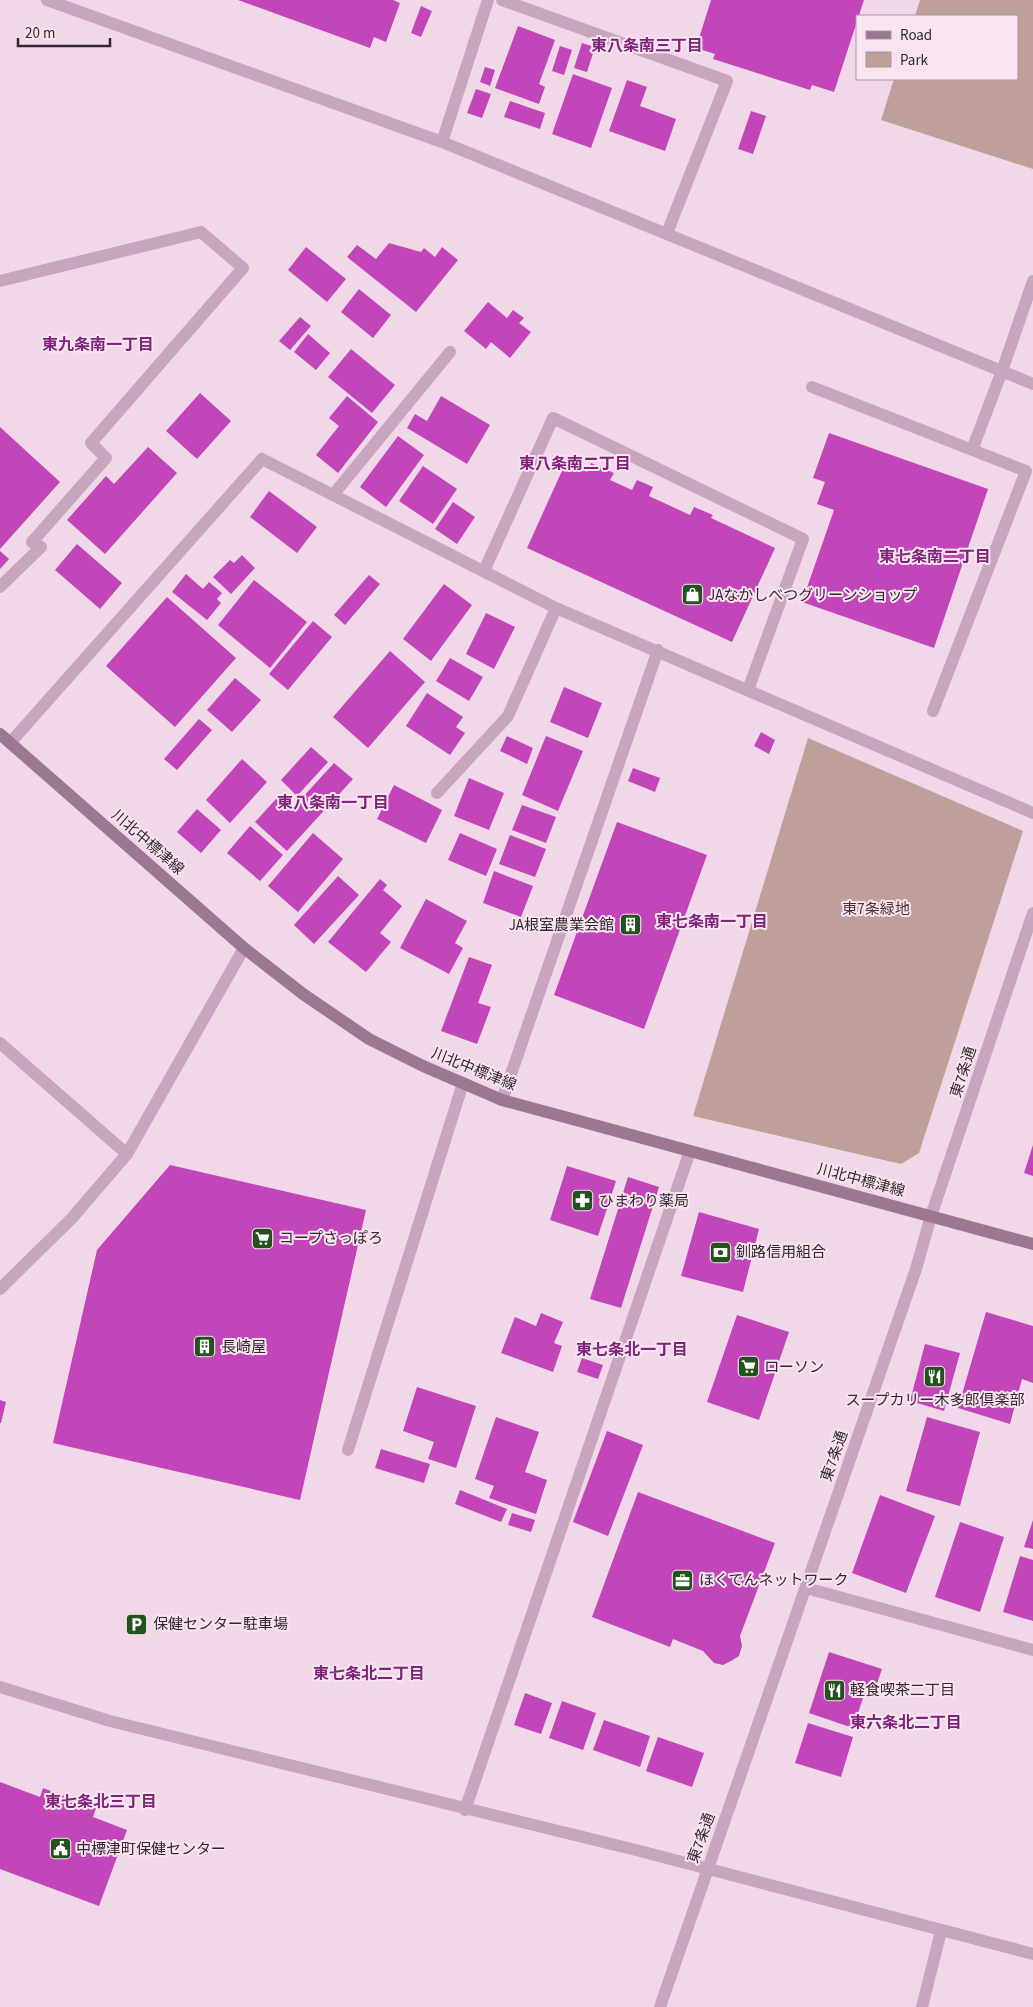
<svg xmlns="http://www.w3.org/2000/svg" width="1033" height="2007" font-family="'Source Sans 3','Noto Sans JP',sans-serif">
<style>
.green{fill:#be9f99}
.building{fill:#c245b9}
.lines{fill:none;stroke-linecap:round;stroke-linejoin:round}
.service{stroke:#c7a5be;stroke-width:12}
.minor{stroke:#c7a5be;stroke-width:12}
.tertiary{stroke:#c7a5be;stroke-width:12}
.secondary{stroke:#9b7794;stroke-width:12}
.labels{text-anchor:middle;stroke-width:4;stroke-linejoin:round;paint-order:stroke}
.poi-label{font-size:15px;fill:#332631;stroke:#f8e4f1;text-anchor:start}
.street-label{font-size:15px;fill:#332631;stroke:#f8e4f1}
.park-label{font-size:15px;fill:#51322b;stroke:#f8e4f1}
.neighbourhood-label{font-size:16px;font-weight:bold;fill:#7f2279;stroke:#f8e4f1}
</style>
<rect width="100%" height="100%" fill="#f0d8e8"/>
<path class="green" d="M920,0h113v169l-152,-49 13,-41h123v-63h-102z
M808,738l215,93 -104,322 -18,11 -208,-48z"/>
<path class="building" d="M238,0h155l7,3 -14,39 -12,-5 -4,11z
M711,0h153l-30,92 -22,-7 -2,5 -97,-31 2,-5 -19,-6z
M421,6l11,5 -11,26 -10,-4z
M518,26l37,14 -16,44 6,3 -6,17 -44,-16z
M582,43l13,4 -8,25 -13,-4z
M560,46l12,4 -8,25 -12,-4z
M485,67l10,3 -5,16 -10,-4z
M573,74l39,14 -21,60 -39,-14z
M627,80l20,7 -7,19 36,13 -11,32 -56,-20z
M476,89l15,5 -9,24 -15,-5z
M510,101l35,12 -5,16 -36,-12z
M751,111l15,5 -13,38 -15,-5z
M389,243l32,9 3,-4 11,9 7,-10 16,13 -42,52 -69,-55 10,-12 19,14z
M306,247l40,32 -19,23 -39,-32z
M359,289l32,26 -18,23 -32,-26z
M488,302l19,16 6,-8 11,8 -5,5 12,9 -21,26 -19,-16 -5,7 -22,-18z
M300,317l11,9 -21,24 -11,-9z
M308,334l22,19 -14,17 -22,-18z
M351,349l44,36 -23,28 -44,-36z
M200,393l31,28 -34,38 -31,-28z
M347,396l31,26 -40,51 -22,-18 23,-29 -10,-8z
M441,396l49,29 -23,39 -60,-36 8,-14 12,7z
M0,427l60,55 -60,67z
M829,433l159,56 -54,159 -132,-46 32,-92 -17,-6 8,-22 -12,-4z
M398,436l26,19 -38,52 -26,-20z
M148,447l29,26 -72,81 -38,-34 39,-44 8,8z
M566,462l21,10 4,-9 23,10 -4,7 22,10 5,-10 16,7 -4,9 41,19 4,-8 19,8 -2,3 64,30 -43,94 -205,-94z
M423,466l34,23 -24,35 -34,-23z
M269,491l48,36 -20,26 -47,-36z
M453,502l22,15 -18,27 -22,-15z
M77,544l45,39 -22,26 -45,-39z
M0,551l9,8 -9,10z
M242,555l13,13 -24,26 -18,-17 17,-17 4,3z
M186,574l17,15 6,-7 13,11 -5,6 4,4 -14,17 -35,-28z
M369,575l11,9 -35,41 -11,-10z
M254,580l53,42 -37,46 -52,-43z
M444,584l28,21 -41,56 -28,-22z
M167,597l69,61 -61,69 -69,-61z
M486,613l29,14 -21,42 -28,-15z
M313,621l19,16 -44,53 -19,-16z
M390,651l35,31 -57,66 -35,-31z
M450,658l33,19 -14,24 -33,-20z
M235,678l26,22 -29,32 -25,-22z
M564,687l38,16 -14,35 -38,-16z
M427,693l36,24 -7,10 9,6 -15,22 -44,-29z
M199,719l13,11 -35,40 -13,-11z
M761,732l14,8 -6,14 -15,-8z
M507,736l26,12 -6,16 -27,-13z
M546,736l37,15 -25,60 -36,-16z
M311,747l17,15 -31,34 -16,-16z
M242,759l25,23 -37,41 -24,-23z
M334,763l19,16 -66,72 -32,-29 22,-24 13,13z
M633,768l27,10 -5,14 -27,-11z
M469,778l35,15 -15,37 -35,-14z
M394,785l48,25 -16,33 -49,-24z
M522,805l34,12 -10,26 -34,-13z
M197,809l24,21 -20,23 -24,-21z
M617,822l90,33 -63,174 -90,-34z
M250,826l33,29 -23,26 -33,-28z
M313,833l30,26 -45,53 -30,-26z
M460,833l37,16 -11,27 -38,-16z
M510,835l36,14 -11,28 -36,-13z
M494,871l39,15 -12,31 -38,-14z
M338,876l21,19 -45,49 -20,-19z
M380,879l7,6 -4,5 19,16 -22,27 11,9 -25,30 -38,-30z
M426,899l41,22 -12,22 8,5 -14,26 -49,-26z
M469,957l23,8 -14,38 13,4 -14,37 -36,-13z
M1033,1145v31l-9,-3z
M170,1165l196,45 -66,290 -247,-57 44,-193z
M567,1166l49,15 -18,55 -48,-16z
M628,1177l31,10 -38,121 -31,-9z
M699,1212l60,17 -16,63 -62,-16z
M986,1312l47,14v57l-11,-4 -12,45 -52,-16z
M541,1313l22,9 -9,21 8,3 -9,26 -52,-19 14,-36 21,9z
M737,1315l52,17 -30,88 -52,-18z
M925,1344l35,9 -16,58 -34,-10z
M582,1358l21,7 -5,14 -21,-7z
M417,1387l59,19 -20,62 -28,-9 6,-17 -31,-11z
M0,1400l6,2 -5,21h-1z
M496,1417l43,15 -14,40 22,8 -11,34 -47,-16 5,-12 -19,-7z
M927,1417l53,15 -20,74 -54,-15z
M607,1431l36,14 -35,91 -35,-14z
M381,1449l49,15 -6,19 -49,-15z
M460,1490l47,19 -6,13 -46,-18z
M638,1492l137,51 -35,93 2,10 -3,10 -8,5 -8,4 -9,-2 -11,-12 -30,-12 -3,8 -78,-30z
M880,1495l55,21 -29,77 -54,-20z
M512,1513l23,7 -4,12 -23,-7z
M1033,1520v29l-9,-2z
M960,1522l44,15 -24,75 -45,-15z
M1020,1556l13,4v61l-30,-9z
M829,1652l53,17 -8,23 -8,-3 -13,39 -44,-15z
M525,1693l27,10 -11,31 -27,-9z
M562,1701l34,12 -13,37 -34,-12z
M604,1720l46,16 -10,31 -47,-17z
M808,1723l45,14 -12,40 -46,-14z
M658,1737l46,16 -12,34 -46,-16z
M0,1782l40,15 3,-9 53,20 -3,9 34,13 -28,76 -99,-37z"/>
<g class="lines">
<path class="service" d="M0,281l201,-49 42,36 -152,175 15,15 -74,84 9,5 -41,40
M812,387l214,84 -93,240
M972,450l30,-79
M333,495l117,-143
M484,571l69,-153 250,121 -55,151
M437,793l71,-77 48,-108
M0,1043l127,111
M348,1450l115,-367
M465,1810l225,-659
M922,2007l19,-76"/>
<path class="minor" d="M47,0l395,142 591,242
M502,0l225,81 -60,152
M442,142l46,-142
M1002,371l31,-90
M10,743l252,-284 294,149 477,205
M502,1100l156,-450
M0,1289l72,-71 55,-64 117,-206
M806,1588l227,62
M0,1687l110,34 530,130 393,103"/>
<path class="tertiary" d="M660,2007l256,-738 15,-53 102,-303"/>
<path class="secondary" d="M0,734l244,214 59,46 66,45 54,27 79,34 531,144"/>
</g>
<defs>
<symbol id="shop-square" viewBox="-11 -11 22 22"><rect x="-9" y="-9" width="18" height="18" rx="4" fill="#23531d" stroke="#f8e4f1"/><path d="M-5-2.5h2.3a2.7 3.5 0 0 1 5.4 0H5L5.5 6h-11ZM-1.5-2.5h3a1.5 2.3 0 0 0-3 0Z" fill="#fff"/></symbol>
<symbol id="building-square" viewBox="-11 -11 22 22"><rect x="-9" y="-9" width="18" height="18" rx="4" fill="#23531d" stroke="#f8e4f1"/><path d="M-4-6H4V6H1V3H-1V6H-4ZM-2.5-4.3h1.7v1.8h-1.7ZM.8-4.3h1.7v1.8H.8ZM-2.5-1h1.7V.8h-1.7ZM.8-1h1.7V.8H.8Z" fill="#fff"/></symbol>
<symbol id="pharmacy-square" viewBox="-11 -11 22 22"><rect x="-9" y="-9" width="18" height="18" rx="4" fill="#23531d" stroke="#f8e4f1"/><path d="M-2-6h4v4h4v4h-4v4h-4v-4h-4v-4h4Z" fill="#fff"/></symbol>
<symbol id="supermarket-square" viewBox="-11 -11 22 22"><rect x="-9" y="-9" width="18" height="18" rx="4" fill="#23531d" stroke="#f8e4f1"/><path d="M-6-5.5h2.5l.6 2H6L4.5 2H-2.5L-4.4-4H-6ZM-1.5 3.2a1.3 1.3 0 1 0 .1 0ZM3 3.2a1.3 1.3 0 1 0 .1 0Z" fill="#fff"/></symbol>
<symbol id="bank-square" viewBox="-11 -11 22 22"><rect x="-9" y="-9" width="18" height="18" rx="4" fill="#23531d" stroke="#f8e4f1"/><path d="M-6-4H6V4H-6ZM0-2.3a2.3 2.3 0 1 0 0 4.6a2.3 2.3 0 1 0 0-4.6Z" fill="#fff"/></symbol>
<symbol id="restaurant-square" viewBox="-11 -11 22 22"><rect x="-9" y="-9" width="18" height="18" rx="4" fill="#23531d" stroke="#f8e4f1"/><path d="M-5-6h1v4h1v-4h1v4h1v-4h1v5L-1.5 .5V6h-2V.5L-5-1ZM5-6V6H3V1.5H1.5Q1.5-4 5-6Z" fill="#fff"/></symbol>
<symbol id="office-square" viewBox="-11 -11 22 22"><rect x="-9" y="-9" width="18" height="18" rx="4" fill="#23531d" stroke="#f8e4f1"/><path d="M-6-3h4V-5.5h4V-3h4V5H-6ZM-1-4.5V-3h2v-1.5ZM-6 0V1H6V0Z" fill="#fff"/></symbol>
<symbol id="parking-square" viewBox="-11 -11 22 22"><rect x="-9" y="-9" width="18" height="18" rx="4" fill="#23531d" stroke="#f8e4f1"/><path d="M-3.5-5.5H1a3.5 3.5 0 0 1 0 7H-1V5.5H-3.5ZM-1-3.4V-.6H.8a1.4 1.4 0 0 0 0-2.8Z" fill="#fff"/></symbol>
<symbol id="civic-square" viewBox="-11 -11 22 22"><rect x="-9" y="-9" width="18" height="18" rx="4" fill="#23531d" stroke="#f8e4f1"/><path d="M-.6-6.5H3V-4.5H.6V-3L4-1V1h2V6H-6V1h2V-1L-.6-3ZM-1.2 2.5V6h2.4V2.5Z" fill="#fff"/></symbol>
</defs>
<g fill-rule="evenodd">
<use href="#shop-square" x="680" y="582" width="25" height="25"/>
<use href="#building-square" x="618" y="912" width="25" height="25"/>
<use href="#pharmacy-square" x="570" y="1188" width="25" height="25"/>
<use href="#supermarket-square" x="250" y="1226" width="25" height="25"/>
<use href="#bank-square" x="708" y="1240" width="25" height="25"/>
<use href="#building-square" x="192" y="1334" width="25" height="25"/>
<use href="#supermarket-square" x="736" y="1354" width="25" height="25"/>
<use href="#restaurant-square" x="922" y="1364" width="25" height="25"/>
<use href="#office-square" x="670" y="1568" width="25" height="25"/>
<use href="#parking-square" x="124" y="1612" width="25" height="25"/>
<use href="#restaurant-square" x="822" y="1678" width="25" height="25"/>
<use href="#civic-square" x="48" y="1836" width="25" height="25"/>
</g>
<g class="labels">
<g class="poi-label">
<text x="708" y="600">JAなかしべつグリーンショップ</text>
<text x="614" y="930" text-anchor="end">JA根室農業会館</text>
<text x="599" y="1206">ひまわり薬局</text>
<text x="279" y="1243">コープさっぽろ</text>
<text x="736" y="1257">釧路信用組合</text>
<text x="221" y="1352">長崎屋</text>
<text x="764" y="1372">ローソン</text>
<text x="935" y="1405" text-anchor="middle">スープカリー木多郎倶楽部</text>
<text x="699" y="1585">ほくでんネットワーク</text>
<text x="153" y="1629">保健センター駐車場</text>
<text x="850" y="1695">軽食喫茶二丁目</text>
<text x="76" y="1854">中標津町保健センター</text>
</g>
<g class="street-label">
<text transform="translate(148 842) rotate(41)" y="5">川北中標津線</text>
<text transform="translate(474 1069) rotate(22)" y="5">川北中標津線</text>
<text transform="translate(963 1072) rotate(-72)" y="5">東7条通</text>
<text transform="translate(861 1180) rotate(15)" y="5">川北中標津線</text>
<text transform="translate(834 1456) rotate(-71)" y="5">東7条通</text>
<text transform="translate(701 1838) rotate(-70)" y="5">東7条通</text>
</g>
<g class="park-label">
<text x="876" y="914">東7条緑地</text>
</g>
<g class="neighbourhood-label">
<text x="647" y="51">東八条南三丁目</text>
<text x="98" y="350">東九条南一丁目</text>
<text x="575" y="469">東八条南二丁目</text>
<text x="935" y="562">東七条南二丁目</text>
<text x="333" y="808">東八条南一丁目</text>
<text x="712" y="927">東七条南一丁目</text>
<text x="632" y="1355">東七条北一丁目</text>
<text x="369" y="1679">東七条北二丁目</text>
<text x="906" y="1728">東六条北二丁目</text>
<text x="101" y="1807">東七条北三丁目</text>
</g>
</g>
<rect x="856" y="15" width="162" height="65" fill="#f8e4f1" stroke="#a998a4"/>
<rect x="866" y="31" width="25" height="8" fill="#9b7794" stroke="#a998a4"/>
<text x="900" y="40" font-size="15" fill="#332631">Road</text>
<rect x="866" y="52" width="25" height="15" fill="#be9f99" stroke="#a998a4"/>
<text x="900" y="65" font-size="15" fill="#332631">Park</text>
<path d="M18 38v8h92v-8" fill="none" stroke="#332631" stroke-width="2.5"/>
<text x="25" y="38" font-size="15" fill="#332631" stroke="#f8e4f1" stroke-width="4" paint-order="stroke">20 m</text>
</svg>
